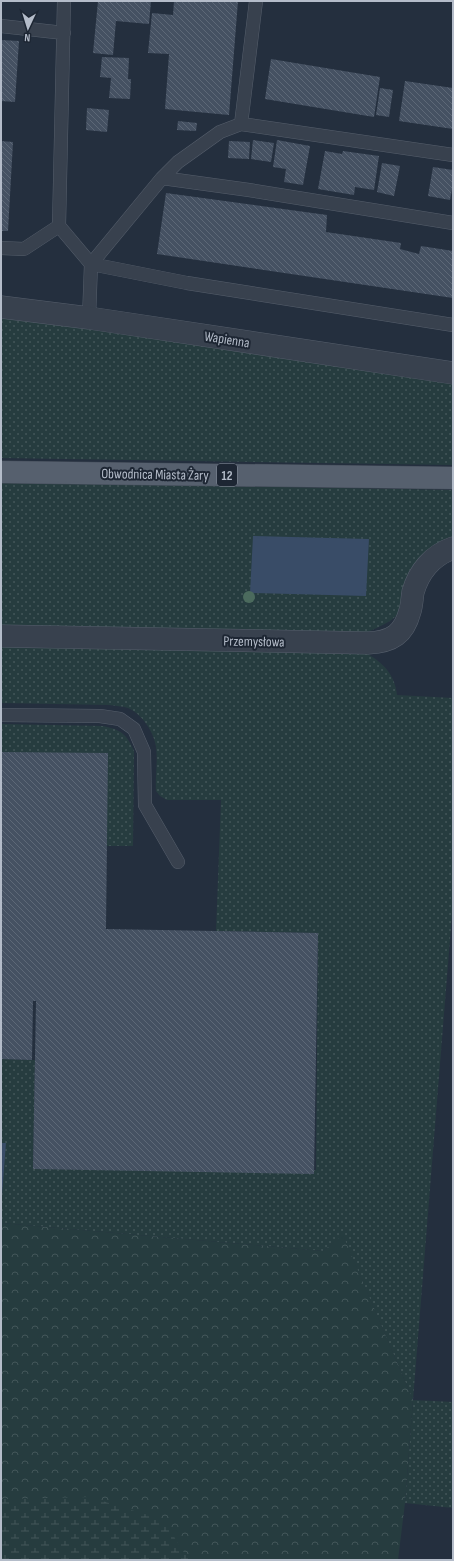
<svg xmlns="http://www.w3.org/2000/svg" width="454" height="1561" font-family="'Sofia Sans Condensed',sans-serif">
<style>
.grass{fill:url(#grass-dots)}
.forest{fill:url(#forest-crowns)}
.wetland{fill:url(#wetland-marsh)}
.water{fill:#394c67}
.building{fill:url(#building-back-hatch)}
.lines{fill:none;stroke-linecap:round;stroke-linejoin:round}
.service-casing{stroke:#565f6c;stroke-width:14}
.minor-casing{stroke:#565f6c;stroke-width:23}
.primary-casing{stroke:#414a57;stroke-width:23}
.service{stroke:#38414e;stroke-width:13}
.minor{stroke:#38414e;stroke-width:22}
.primary{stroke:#56606e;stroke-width:22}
.tree{fill:#4b6a5d}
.labels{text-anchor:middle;stroke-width:4;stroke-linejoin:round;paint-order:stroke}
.shield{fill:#1d2633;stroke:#878f9c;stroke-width:1}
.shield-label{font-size:13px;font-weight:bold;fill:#b4bcc9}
.street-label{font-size:14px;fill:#b4bcc9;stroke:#1d2633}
</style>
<defs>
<pattern id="grass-dots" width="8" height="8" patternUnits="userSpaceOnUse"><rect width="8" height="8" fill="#263c3f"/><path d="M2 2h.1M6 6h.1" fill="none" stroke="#435659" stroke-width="1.8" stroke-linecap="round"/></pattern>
<pattern id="forest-crowns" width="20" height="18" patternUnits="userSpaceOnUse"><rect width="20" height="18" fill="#263c3f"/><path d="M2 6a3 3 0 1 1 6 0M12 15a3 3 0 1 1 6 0" fill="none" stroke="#435659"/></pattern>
<pattern id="wetland-marsh" width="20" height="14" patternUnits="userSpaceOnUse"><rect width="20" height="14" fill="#263c3f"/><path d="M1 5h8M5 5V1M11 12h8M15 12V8" fill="none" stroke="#435659"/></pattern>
<pattern id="building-back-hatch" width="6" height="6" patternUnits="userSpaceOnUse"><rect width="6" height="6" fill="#455162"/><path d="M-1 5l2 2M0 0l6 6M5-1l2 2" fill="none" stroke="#5d6877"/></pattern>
</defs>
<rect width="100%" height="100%" fill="#242f3e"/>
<path class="grass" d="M1,318l112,14 340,51v82l-452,-7z
M1,482l452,8v47c-20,11 -43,22 -48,46 -2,11 -2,24 -9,33 -5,6 -22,13 -30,17l-365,-7z
M1,646l367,8c16,10 27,21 29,41l56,3v204l-40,498 40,2v106l-48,-5 8,-103 -70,-164 -20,15 -322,-28v-164l34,1 -2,109 283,1 2,-237 -102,-2 5,-131h-54l-7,-4 -4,-5c-1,-14 2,-29 0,-44 -2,-15 -14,-33 -28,-39 -6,-2 -13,-2 -19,-3l-108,-2z
M1,724l102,2c18,4 23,7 31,25l-1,95h-37l-95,-92z"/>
<path class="forest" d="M1,1223l322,28 20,-16 70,165 -8,103 -7,57h-397z"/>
<path class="wetland" d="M90,1497l73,23 26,40h-188v-61z"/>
<path class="water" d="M253,536l116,3 -3,57 -116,-3z
M1,1143h5l-5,65z"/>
<path class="building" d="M98,1h53l-2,23 -33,-3 -3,34 -20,-2z
M174,1h64l-9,114 -64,-6 4,-55 -21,-1 4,-40 21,2z
M1,40l18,1 -4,61 -14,-1z
M102,57l27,1 -1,21h3l-1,20 -21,-1 2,-20 -11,-1z
M271,59l109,18 -6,40 -109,-18z
M405,81l48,7v41l-54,-8z
M380,88l13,2 -4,27 -13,-2z
M87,108l22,2 -2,22 -21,-2z
M178,121l19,2 -1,8 -19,-1z
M253,140l21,3 -3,19 -20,-3z
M277,140l33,6 -7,39 -19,-3 2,-13 -13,-2z
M1,141l12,1 -5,89h-7z
M229,141l21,1 -1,17 -21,-1z
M325,151l17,3 1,-3 36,5 -5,34 -19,-3 -1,8 -36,-6z
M382,163l18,3 -6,30 -17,-4z
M433,167l20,3v14l-3,16 -22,-4z
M166,193l161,22 -1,17 75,11 -1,6 19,5 2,-8 32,5v47l-296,-44z
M1,752l107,1 -2,176 212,4 -4,241 -281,-5 3,-168h-3l-1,59 -31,-1z"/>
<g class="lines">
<defs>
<path id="service" d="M64,1l-5,225 32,38 -2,54
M1,26l63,7
M241,124l15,-123
M453,155l-212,-31 -21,8 -42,30 -16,16 -71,86 96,19 266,42
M162,178l87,12 204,33
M1,248l23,1 35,-23
M1,715l99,1 20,3 14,10 10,23 1,53 33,57"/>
<path id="minor" d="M1,307l88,11 364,55
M1,636l367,7c24,-1 36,-9 42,-32 2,-6 2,-13 3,-19 6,-21 20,-37 40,-44"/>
<path id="primary" d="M1,472l452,6"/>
</defs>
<use href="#service" class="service-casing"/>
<use href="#minor" class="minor-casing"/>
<use href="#primary" class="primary-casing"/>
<use href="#service" class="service"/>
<use href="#minor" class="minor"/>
<use href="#primary" class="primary"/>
</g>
<circle class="tree" cx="249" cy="597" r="6"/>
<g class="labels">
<rect class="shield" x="217" y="464" width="20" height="22" rx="3"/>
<g class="shield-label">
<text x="227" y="480">12</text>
</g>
<g class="street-label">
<text transform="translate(227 339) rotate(9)" y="5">Wapienna</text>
<text transform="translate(155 474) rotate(1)" y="5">Obwodnica Miasta Żary</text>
<text transform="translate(254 641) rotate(1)" y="5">Przemysłowa</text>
</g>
</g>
<rect width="454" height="1561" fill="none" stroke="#b4bcc9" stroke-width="4"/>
<g transform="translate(28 28) rotate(184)" stroke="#1d2633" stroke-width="3" paint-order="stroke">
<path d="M0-3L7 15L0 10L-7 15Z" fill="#b4bcc9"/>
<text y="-6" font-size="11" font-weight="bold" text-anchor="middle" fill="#b4bcc9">N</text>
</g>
</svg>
